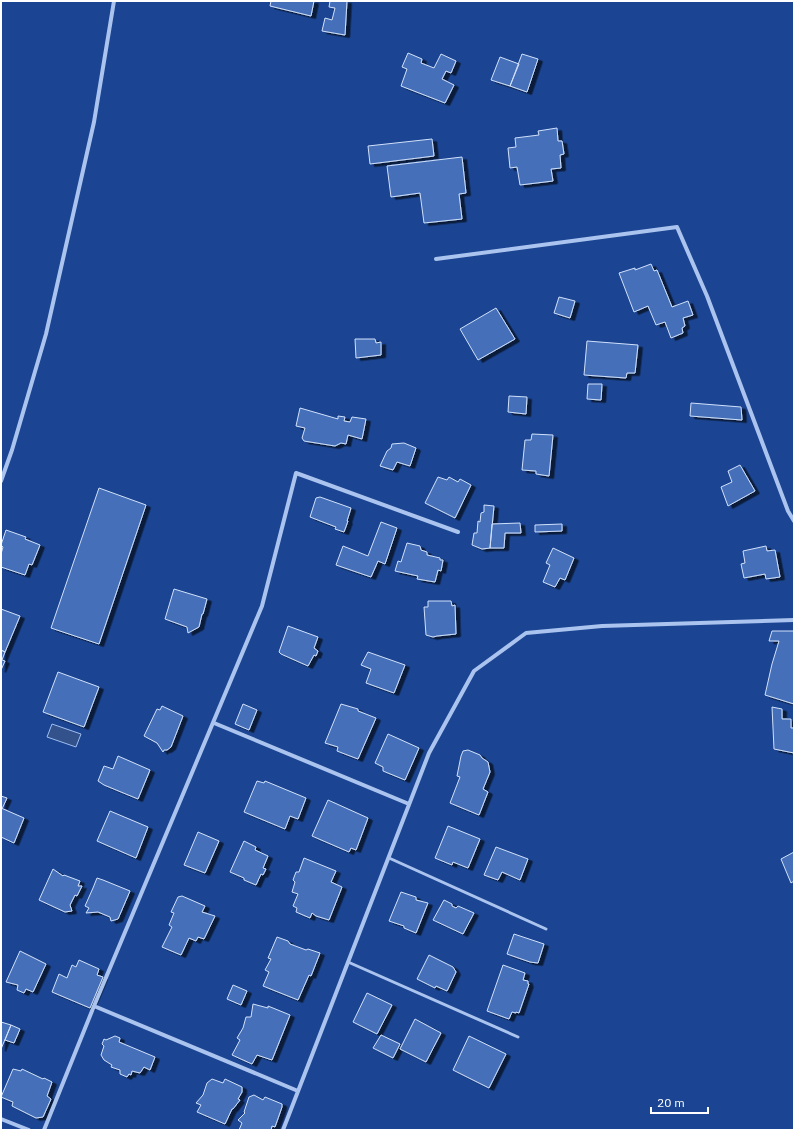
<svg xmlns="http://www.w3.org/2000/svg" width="795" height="1131" font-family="'IBM Plex Sans',sans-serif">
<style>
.water{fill:#33528b;stroke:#9ebef1}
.building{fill:#446fb9;stroke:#d1e1fb;filter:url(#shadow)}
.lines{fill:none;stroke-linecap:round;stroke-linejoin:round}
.service{stroke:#abc4ef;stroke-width:3}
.minor{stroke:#abc4ef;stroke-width:4}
</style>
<defs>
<filter id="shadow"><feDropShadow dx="4.5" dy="2.5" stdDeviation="0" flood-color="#0009"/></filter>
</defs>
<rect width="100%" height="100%" fill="#1b4592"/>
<path class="water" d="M52,724l29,10 -5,13 -29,-10z"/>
<path class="building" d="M271,1h43l-3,15 -41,-10z
M330,1h17l-2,34 -23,-4 3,-13 7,2 3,-12 -6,-1z
M408,53l14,6 -1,4 13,5 7,-14 15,7 -5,12 -5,-2 -4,8 12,6 -9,18 -44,-17 6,-17 -5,-2z
M522,54l16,5 -11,33 -17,-6z
M500,57l19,7 -9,22 -19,-6z
M557,128l1,13h4l2,13 -4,1 1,13 -10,1 2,12 -33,4 -3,-18 -7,1 -2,-20 8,-1 -1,-9 24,-3 -1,-4z
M432,139l2,17 -64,8 -2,-18z
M462,157l4,36 -7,1 3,25 -38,4 -4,-30 -29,4 -4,-31z
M651,264l3,7 3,-1 15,37 16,-6 5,14 -10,3 2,8 -3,2 1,5 -12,5 -6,-16 -9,3 -8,-19 -14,6 -15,-39 16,-5v2z
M559,297l16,4 -5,17 -16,-5z
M496,308l19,31 -37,21 -18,-31z
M355,339h20l1,4 5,-1v13l-25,3z
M587,341l51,4 -3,28h-8l-1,5 -42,-3z
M588,384h14l-1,16 -14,-1z
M509,396l18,1 -1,17 -18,-2z
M691,403l50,4 1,13 -52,-4z
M300,408l38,11v-3l7,1 -1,4 6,1 2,-5 14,2 -4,20 -14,-4 -2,9 -5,-1 -6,3 -31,-5 -2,-3 3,-10 -9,-2z
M532,434l21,1 -4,41 -13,-2v-3l-14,-1 3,-30h6z
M404,443l12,5 -6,18 -13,-4 -4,8 -13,-4 7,-15 4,-3 1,-4z
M740,465l15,26 -27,15 -7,-19 11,-5 -4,-11z
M438,477l9,3 2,-3 9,5 2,-3 11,6 -16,33 -30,-15z
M99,488l47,17 -47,139 -48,-16z
M320,497l31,11 -4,13h1l-4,11 -9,-3 1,-2 -26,-10 6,-19z
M484,505l10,1 -4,42 -8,1 -10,-4 2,-12h3l1,-12 2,1 1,-9 3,-1z
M381,522l16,6 -12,36 -7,-3 -7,16 -35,-12 7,-19 25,10z
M520,523l1,10h-16l-1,15h-14l2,-24z
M562,524v7l-27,1v-7z
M6,530l20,7 -1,2 15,6 -8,20 -3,-1 -4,11 -24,-8v-13l2,-7 -2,-2z
M407,543l13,3 1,4 6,2v3l13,3v2h3l-2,11 -3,-1 -3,12 -18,-3 1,-3 -23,-5 3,-10 3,1z
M766,546l1,5 8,-1 5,27 -14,2 -1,-5 -21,4 -3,-14 4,-1 -2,-12z
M553,548l21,10 -9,22 -5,-2 -5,9 -12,-5 7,-17 -4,-2z
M174,589l33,10 -4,15h-1l-3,13 -11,6 -1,-6 -22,-8z
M428,601h23l1,5 3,-1 1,29 -19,2 -4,1 -7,-2 -2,-28h4z
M1,609l19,7 -15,36 -4,-2z
M288,626l30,11 -4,11 4,3 -2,5 -2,-1 -6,11 -27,-12 -2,-2z
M772,631h22v73l-29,-9 7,-31 7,-23h-10z
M1,650l4,2 -3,8 3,1 -4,9z
M368,652l37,13 -11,28 -28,-10 5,-14 -10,-4z
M58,672l41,15 -15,40 -41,-15z
M243,704l14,6 -8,20 -14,-6z
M341,704l17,5v2l18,7 -18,41 -21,-8 1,-4 -13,-4z
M162,706l21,10 -12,31 -4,3h-3l-1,2 -6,-9 -13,-7 13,-27 3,1z
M772,707l10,2v10h9v9h3v25l-20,-4z
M388,734l31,14 -14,32 -22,-9v-4l-8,-4z
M468,750l12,5 2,3 6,4 2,10 -7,17 5,3 -9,23 -29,-12 10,-26 -3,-1 4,-20 2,-5z
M118,756l32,14 -12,29 -34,-14 -6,-4 6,-15 9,3z
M257,781l7,2 1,-2 41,17 -8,21 -8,-3 -5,13 -41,-17z
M1,796l6,2 -5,11 -1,-1z
M328,800l40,18 -12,32 -5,-2 -2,4 -37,-16z
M1,808l23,10 -10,25 -13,-6z
M110,811l38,16 -12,31 -39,-17z
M448,826l32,13 -12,29 -15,-6 -1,3 -17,-7z
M198,832l21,9 -14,32 -21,-8z
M244,841l12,6 -1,3 13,6 -5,12 3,1 -3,6 -2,-1 -5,11 -12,-5v-2l-14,-6z
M496,847l32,12 -8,21 -18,-8 -4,8 -14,-5z
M794,852v29l-3,2 -10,-24z
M304,858l32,13 -5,11 11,5 -13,33 -13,-4 -4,-3 -2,5 -14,-6 1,-4 -4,-2 5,-12 -6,-2 3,-10 -2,-2 3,-8h3z
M53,869l10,7 1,-1 16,6 -2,5h4l-5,10 -2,-1 -5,10 2,6 -7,1 -26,-12z
M97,878l6,2 27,11 -12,28 -7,2 -1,-4 -12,-5 -12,1 3,-5 -4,-2 8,-18z
M401,892l15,5v3l12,3 -12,30 -12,-5v-2l-15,-5z
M182,896l23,10 -3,6 13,4 -11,23 -6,-2 -2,4 -7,-3 -8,17 -19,-8 10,-20 -3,-2 5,-12 -3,-1 7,-15z
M444,900l8,4v2l4,2 2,-2 16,7 -11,21 -30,-14z
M514,934l30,10 -6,19 -8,-1 -23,-8z
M277,937l11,4 2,3 16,6 2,-1 12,4 -9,23 -2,-1 -11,25 -35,-14 6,-14 -4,-2 6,-11 -3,-1z
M20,951l26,13 -13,28 -7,-3 -2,4 -7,-3 1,-5 -12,-3z
M429,955l24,12 3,5 -9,19 -11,-5 -1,2 -18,-9z
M79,960l20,9 -2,6 6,2 -13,31 -38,-16 7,-18 8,4 5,-13 4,2z
M503,965l22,8 -2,7 5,1v3h1l-10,29 -3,-1v1l-4,-1 -3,7 -22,-8z
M233,985l14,6 -6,14 -14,-6z
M367,993l25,12 -15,29 -24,-12z
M253,1004l15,4v-2l22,9 -18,45 -15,-5 -5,9 -20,-9 8,-15 -3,-2 6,-10 3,-11h5z
M415,1019l26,14 -15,29 -26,-13z
M1,1022l10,3 -10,24z
M11,1025l9,4 -6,14 -9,-3z
M381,1035l19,9 -7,14 -20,-10z
M115,1036l5,2 -1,4 36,15 -5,13 -6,-3 -4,6 -8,-2 -1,4 -2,-1 -2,3 -7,-3v-4l-9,-3 1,-2 -8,-5 -3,-5 3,-9 -2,-2 2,-5 2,1z
M469,1036l37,18 -17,34 -36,-18z
M13,1069l8,2 1,-2 21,10 1,-1 8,4 -5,14 4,3 -8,18 -7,1 -24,-12 1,-4 -12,-5z
M212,1079l11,4 2,-4 17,8v5l-4,7 2,1 -7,9h-1l-7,15 -28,-12 4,-7 -5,-2 7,-8 4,-12z
M254,1095l9,5 2,-3 17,7v3l-7,20 -3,-1 -1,4h-32l3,-7 -4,-3 7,-7 -1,-1 5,-15z"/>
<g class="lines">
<path class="service" d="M389,858l157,71
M348,962l170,75"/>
<path class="minor" d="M436,259l241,-32 30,69 81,215 6,10
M1,481l11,-31 34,-116 48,-212 20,-121
M214,723l195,81
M94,1006l204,85
M1,1119l28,11
M44,1130l50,-124 168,-400 34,-133 162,59
M283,1130l146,-377 45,-82 52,-38 76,-7 192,-6"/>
</g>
<rect width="795" height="1131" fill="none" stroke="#ffffff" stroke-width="4"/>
<path d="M651 1107v6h57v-6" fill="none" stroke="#ffffff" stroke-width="2"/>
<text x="657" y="1107" font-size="12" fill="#ffffff" stroke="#1b4592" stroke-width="3" paint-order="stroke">20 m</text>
</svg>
